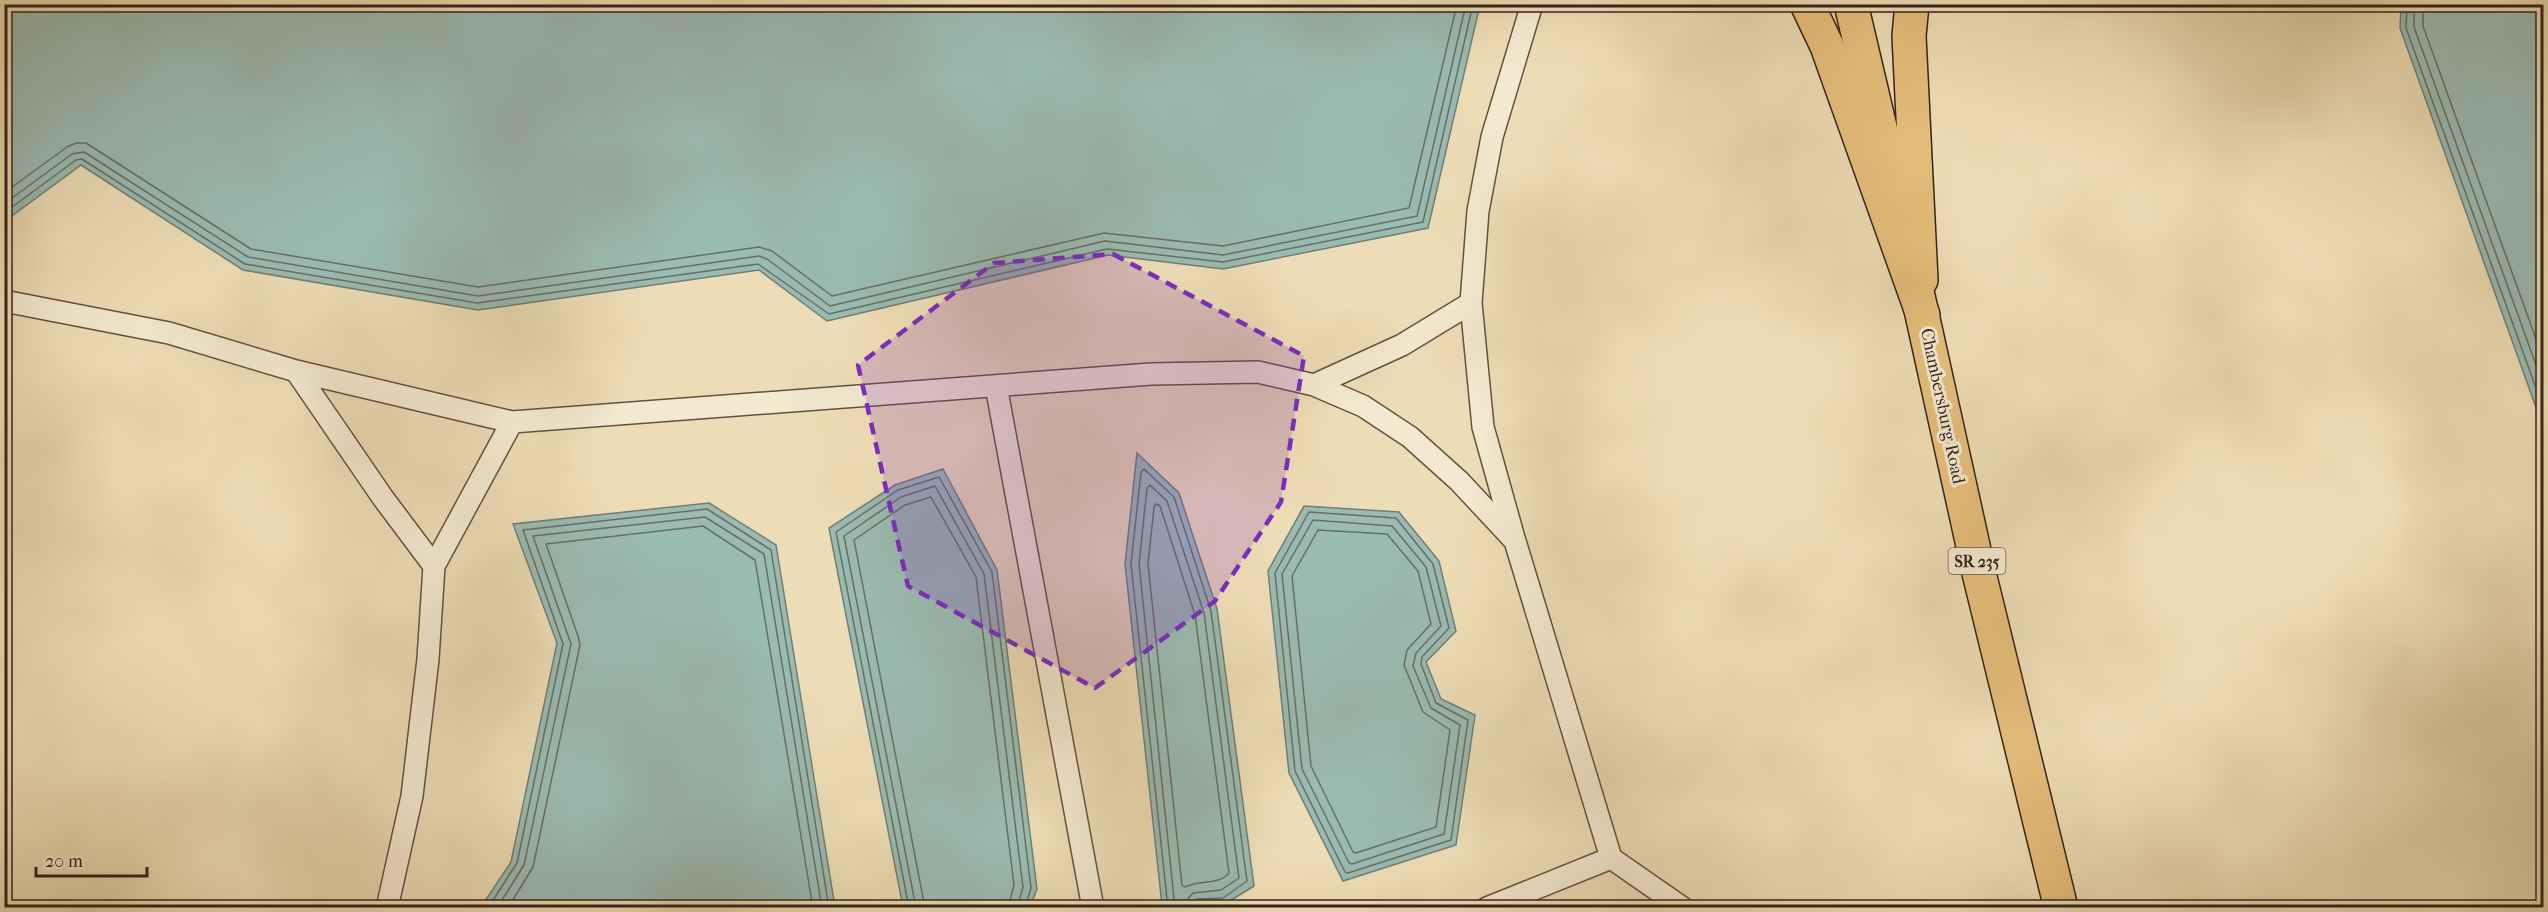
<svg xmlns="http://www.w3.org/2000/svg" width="2548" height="912" font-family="'IM FELL French Canon',serif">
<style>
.water{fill:#9abbb2;stroke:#727e75;stroke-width:1.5}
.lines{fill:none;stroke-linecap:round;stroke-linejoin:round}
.shore{stroke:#686e66;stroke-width:1.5}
.lane-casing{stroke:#635141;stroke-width:24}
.primary-casing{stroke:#35221a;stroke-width:36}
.highway-casing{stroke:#35221a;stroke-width:36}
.lane{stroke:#f3e9d0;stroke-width:21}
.primary{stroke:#e6be7b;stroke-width:33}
.highway{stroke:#e6be7b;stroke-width:33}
.marked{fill:#7b2cbf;fill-opacity:0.2;stroke:#7b2cbf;stroke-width:4.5;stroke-dasharray:12 8;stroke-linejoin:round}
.labels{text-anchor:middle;stroke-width:6;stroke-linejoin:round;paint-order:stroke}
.shield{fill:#f3e9d0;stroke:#6e5e51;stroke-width:1.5}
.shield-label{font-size:16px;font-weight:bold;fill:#35221a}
.street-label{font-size:18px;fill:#35221a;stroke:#f3e9d0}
</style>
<rect width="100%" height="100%" fill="#edddb6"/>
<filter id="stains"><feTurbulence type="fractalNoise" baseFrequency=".00333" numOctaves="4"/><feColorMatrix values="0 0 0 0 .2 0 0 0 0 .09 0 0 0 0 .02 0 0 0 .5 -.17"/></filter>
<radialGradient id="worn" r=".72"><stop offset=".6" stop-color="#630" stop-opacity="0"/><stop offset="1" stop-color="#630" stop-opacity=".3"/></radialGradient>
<path class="water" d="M5,4h1475v1l-52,223 -205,41 -115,-14 -281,66 -68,-51 -281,40 -235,-40 -162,-105 -76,56z
M2401,5h142v422l-143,-399z
M1137,453l42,40 38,116 37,277 -29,18 -63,1 -37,-341z
M943,469l54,101 40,319 -7,18h-127l-74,-379 66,-43z
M709,503l67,42 59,362h-354l30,-45 46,-219 -44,-119z
M1304,506l95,6 40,49 17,70 -30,31 15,37 34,16 -19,130 -113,36 -54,-108 -21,-202z"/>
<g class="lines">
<path class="shore" d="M2407,4l-1,24 138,382
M2414,4v23l130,360
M2423,4v22l121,335
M4,193l63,-46 9,-4h10l165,106 227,38 281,-40 13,4 60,45 272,-63 119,13 186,-38 48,-204
M4,204l68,-50 12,-2 164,105 230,39 281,-40 8,3 63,47 275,-65 118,14 194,-39 49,-212
M4,213l72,-53 6,-1 163,105 232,39 281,-39 71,50 278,-65 116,13 200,-40 50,-218
M1156,504l4,2 35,109 34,258c-11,13 -29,6 -44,14l-3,-2 -34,-321 6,-57z
M1309,512l87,6 37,46 16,64 -27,29 -1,7 15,39 32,17 -17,120 -103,33 -3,-1 -50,-101 -20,-198z
M1313,520l79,6 34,41 15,59 -25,27 -3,13 18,42 29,17 -16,109 -92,30 -3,-1 -47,-94 -20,-195z
M1318,530l69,4 31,37 13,53 -24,26 -3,15 19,47 27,18 -14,97 -80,26 -3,-1 -42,-86 -19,-190z
M488,908l29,-45 46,-219 -40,-114 184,-21 64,41 58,358
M497,908l27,-43 47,-221 -38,-108 172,-19 59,37 58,354
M508,908l25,-41 47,-222 -2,-9 -32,-92 157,-18 52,34 58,348
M909,908l-73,-376 62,-42 41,-13 53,95 39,316 -6,20
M916,908l-72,-372 57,-39 34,-11 49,88 39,313 -6,21
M925,908l-71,-368 51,-35 26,-8 45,80 38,308 -6,23
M1168,908l-37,-344 10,-92 3,-3 30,28 37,114 36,270 -24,17 -26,1 -4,9
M1175,908l-36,-344 8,-76 3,-3 17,16 37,112 35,265 -18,12 -28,3 -6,7 -1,8"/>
<defs>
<path id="lane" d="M4,301l165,32 127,38
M1314,385l88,-40 69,-42
M996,386l97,522
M512,422l639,-48 107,-2 56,13 49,21 47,31 49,44 56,60 96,317
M1514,538l-31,-111 -12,-124 7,-92 14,-74 40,-133
M387,908l25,-112 16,-137 6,-93 78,-144 -216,-51 87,127 51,68
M1487,908l124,-50 72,50"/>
<path id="primary" d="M1851,4l52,221
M1916,287l63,286 82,335"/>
<path id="highway" d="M1807,4l20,42 96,269
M1912,4l-3,32 12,244"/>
</defs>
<use href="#lane" class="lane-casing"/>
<use href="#primary" class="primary-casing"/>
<use href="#highway" class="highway-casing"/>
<use href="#lane" class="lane"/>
<use href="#primary" class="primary"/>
<use href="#highway" class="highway"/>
</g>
<path class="marked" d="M1113,254l191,102 -23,146 -66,99 -120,87 -187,-102 -50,-221 136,-102z"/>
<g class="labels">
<rect class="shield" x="1948.5" y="548" width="57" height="26" rx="4.5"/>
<g class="shield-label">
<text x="1977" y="567">SR 235</text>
</g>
<g class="street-label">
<text transform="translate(1943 406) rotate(78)" y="6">Chambersburg Road</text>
</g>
</g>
<rect width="2548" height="912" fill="none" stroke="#edddb6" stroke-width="24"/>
<rect x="6" y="6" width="2536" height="900" fill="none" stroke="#35221a" stroke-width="3"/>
<rect x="12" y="12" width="2524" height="888" fill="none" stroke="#35221a" stroke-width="1.5"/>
<path d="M36 867v9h111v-9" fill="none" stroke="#35221a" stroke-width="3"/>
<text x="45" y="867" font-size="18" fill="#35221a" stroke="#f3e9d0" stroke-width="4.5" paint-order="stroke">20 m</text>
<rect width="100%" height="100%" filter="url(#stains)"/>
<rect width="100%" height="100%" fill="url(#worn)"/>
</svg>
